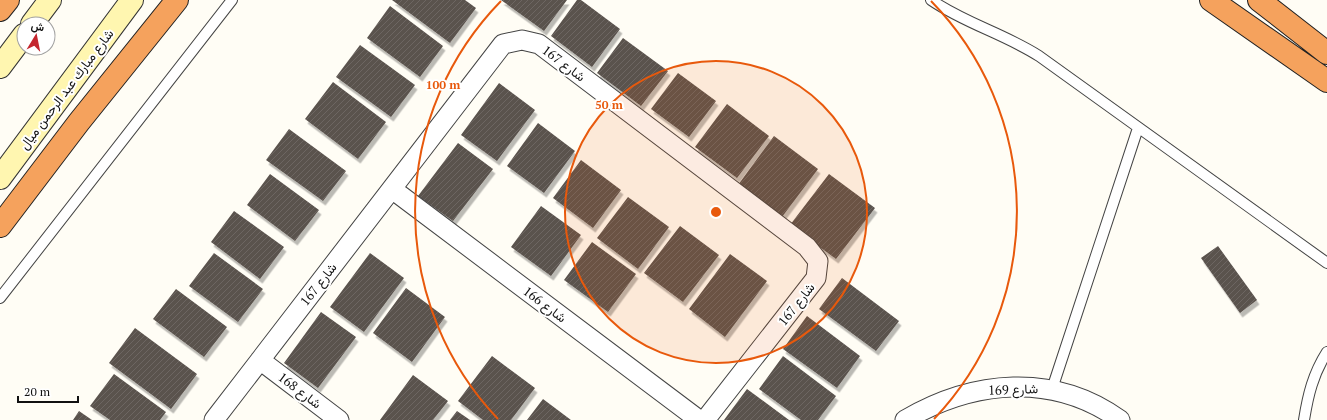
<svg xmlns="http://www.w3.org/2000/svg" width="1327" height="420" font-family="'PT Serif',Vazirmatn,serif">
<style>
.building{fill:url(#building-hatch);filter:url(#shadow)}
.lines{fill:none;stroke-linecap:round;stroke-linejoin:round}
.service-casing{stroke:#444;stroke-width:12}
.minor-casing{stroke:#444;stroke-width:21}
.secondary-casing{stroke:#333;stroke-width:24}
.motorway-casing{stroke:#222;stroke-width:24}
.service{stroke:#fff;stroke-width:10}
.minor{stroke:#fff;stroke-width:19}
.secondary{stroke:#fff6b0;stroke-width:22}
.motorway{stroke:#f5a25d;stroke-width:22}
.ring{fill:none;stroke:#e8590c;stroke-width:2}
.labels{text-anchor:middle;stroke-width:4;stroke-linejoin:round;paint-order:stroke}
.street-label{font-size:13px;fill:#111;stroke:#fff}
.centre{fill:#e8590c;stroke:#fff;stroke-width:2}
.ring-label{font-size:12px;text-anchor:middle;font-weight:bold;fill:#e8590c;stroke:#fff;stroke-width:4;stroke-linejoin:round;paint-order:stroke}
</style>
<defs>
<pattern id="building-hatch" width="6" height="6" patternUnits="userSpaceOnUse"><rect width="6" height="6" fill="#5a524d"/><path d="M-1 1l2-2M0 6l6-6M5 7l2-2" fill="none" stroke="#6d6662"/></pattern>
<filter id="shadow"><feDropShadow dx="2.5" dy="4.5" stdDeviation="0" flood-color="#0004"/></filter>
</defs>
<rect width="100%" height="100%" fill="#fffdf5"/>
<path class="building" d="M392,0h73l11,8 -26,35z
M501,0h66l-23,31z
M577,0h4l39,29 -28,38 -41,-31z
M390,6l53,40 -23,31 -53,-39z
M623,38l45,33 -27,35 -44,-33z
M360,45l55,40 -24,32 -55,-40z
M678,73l38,28 -27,36 -38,-28z
M333,82l53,40 -28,37 -53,-40z
M499,83l36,27 -38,51 -36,-26z
M727,104l42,32 -32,42 -42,-31z
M538,123l37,28 -31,42 -37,-27z
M289,129l57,42 -23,30 -57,-41z
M774,136l44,33 -36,48 -44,-32z
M458,143l35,26 -40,52 -35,-25z
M581,160l40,30 -28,38 -40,-30z
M270,174l49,36 -24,31 -48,-36z
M829,174l46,34 -39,51 -46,-34z
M628,197l41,30 -31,42 -41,-31z
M541,206l40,29 -30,41 -40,-29z
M234,211l50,36 -24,32 -49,-37z
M680,226l39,29 -36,47 -39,-29z
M592,242l44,32 -28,38 -44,-32z
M1218,246l39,54 -17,13 -39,-55z
M214,253l49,36 -25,33 -49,-36z
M370,253l34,25 -40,54 -34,-25z
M730,254l37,27 -42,56 -36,-28z
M842,278l57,43 -23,30 -57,-42z
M406,288l39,29 -33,45 -39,-29z
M176,289l51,38 -23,30 -51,-38z
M321,312l35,25 -38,51 -34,-25z
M807,316l53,40 -23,32 -54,-39z
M135,328l62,46 -26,35 -62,-46z
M492,356l43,32 -24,32h-28l-25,-19z
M783,356l53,40 -18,24h-17l-42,-31z
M114,374l52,38 -6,8h-50l-20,-14z
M413,375l35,26 -15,19h-53z
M747,389l42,31h-65z
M543,399l28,21h-44z
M79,411l13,9h-19z
M457,411l13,9h-20z"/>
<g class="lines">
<defs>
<path id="service" d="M931,0c35,24 72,33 108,56l288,207
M0,298l232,-298
M1052,389l86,-261
M1304,420c4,-25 9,-46 23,-68"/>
<path id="minor" d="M392,189l307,231
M260,360l79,60
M214,420l289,-376 19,-4 17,4 268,203 11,14 -2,17 -111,142
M905,420c68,-40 149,-48 215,0"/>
<path id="secondary" d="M32,24l18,-24
M0,67l24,-32
M0,178l132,-178"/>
<path id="motorway" d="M1211,0l116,81
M1259,0l68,53
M0,10l8,-10
M0,226l79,-104 98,-122"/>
</defs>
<use href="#service" class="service-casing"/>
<use href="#minor" class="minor-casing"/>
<use href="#secondary" class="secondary-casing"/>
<use href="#motorway" class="motorway-casing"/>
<use href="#service" class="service"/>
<use href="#minor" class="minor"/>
<use href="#secondary" class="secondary"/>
<use href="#motorway" class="motorway"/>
</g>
<circle cx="716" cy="212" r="151" fill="#e8590c" fill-opacity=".12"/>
<g class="ring">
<circle cx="716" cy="212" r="151"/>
<path d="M498 419A301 301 0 0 1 501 1M931 1A301 301 0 0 1 934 419"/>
</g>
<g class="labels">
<g class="street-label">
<text transform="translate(564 63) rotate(37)" y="5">شارع 167</text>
<text transform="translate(66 89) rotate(-53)" y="5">شارع مبارك عبد الرحمن ميال</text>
<text transform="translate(318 284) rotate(-52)" y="5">شارع 167</text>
<text transform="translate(545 304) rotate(37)" y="5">شارع 166</text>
<text transform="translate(796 304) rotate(-52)" y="5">شارع 167</text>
<text transform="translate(1013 389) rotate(-2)" y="5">شارع 169</text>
<text transform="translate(300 390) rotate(37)" y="5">شارع 168</text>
</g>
</g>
<circle cx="716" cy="212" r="6" class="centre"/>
<g class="ring-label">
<text x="443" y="89">100 m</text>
<text x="609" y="109">50 m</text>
</g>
<g transform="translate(36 36) rotate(10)"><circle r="19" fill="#ffffff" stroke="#a0a0a0"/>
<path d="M0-3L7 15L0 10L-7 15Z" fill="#c4262e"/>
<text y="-6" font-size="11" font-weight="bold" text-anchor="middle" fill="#111111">ش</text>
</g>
<path d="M18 396v6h60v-6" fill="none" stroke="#111111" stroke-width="2"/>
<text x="24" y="396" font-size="12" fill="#111111" stroke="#ffffff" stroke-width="3" paint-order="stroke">20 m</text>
</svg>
